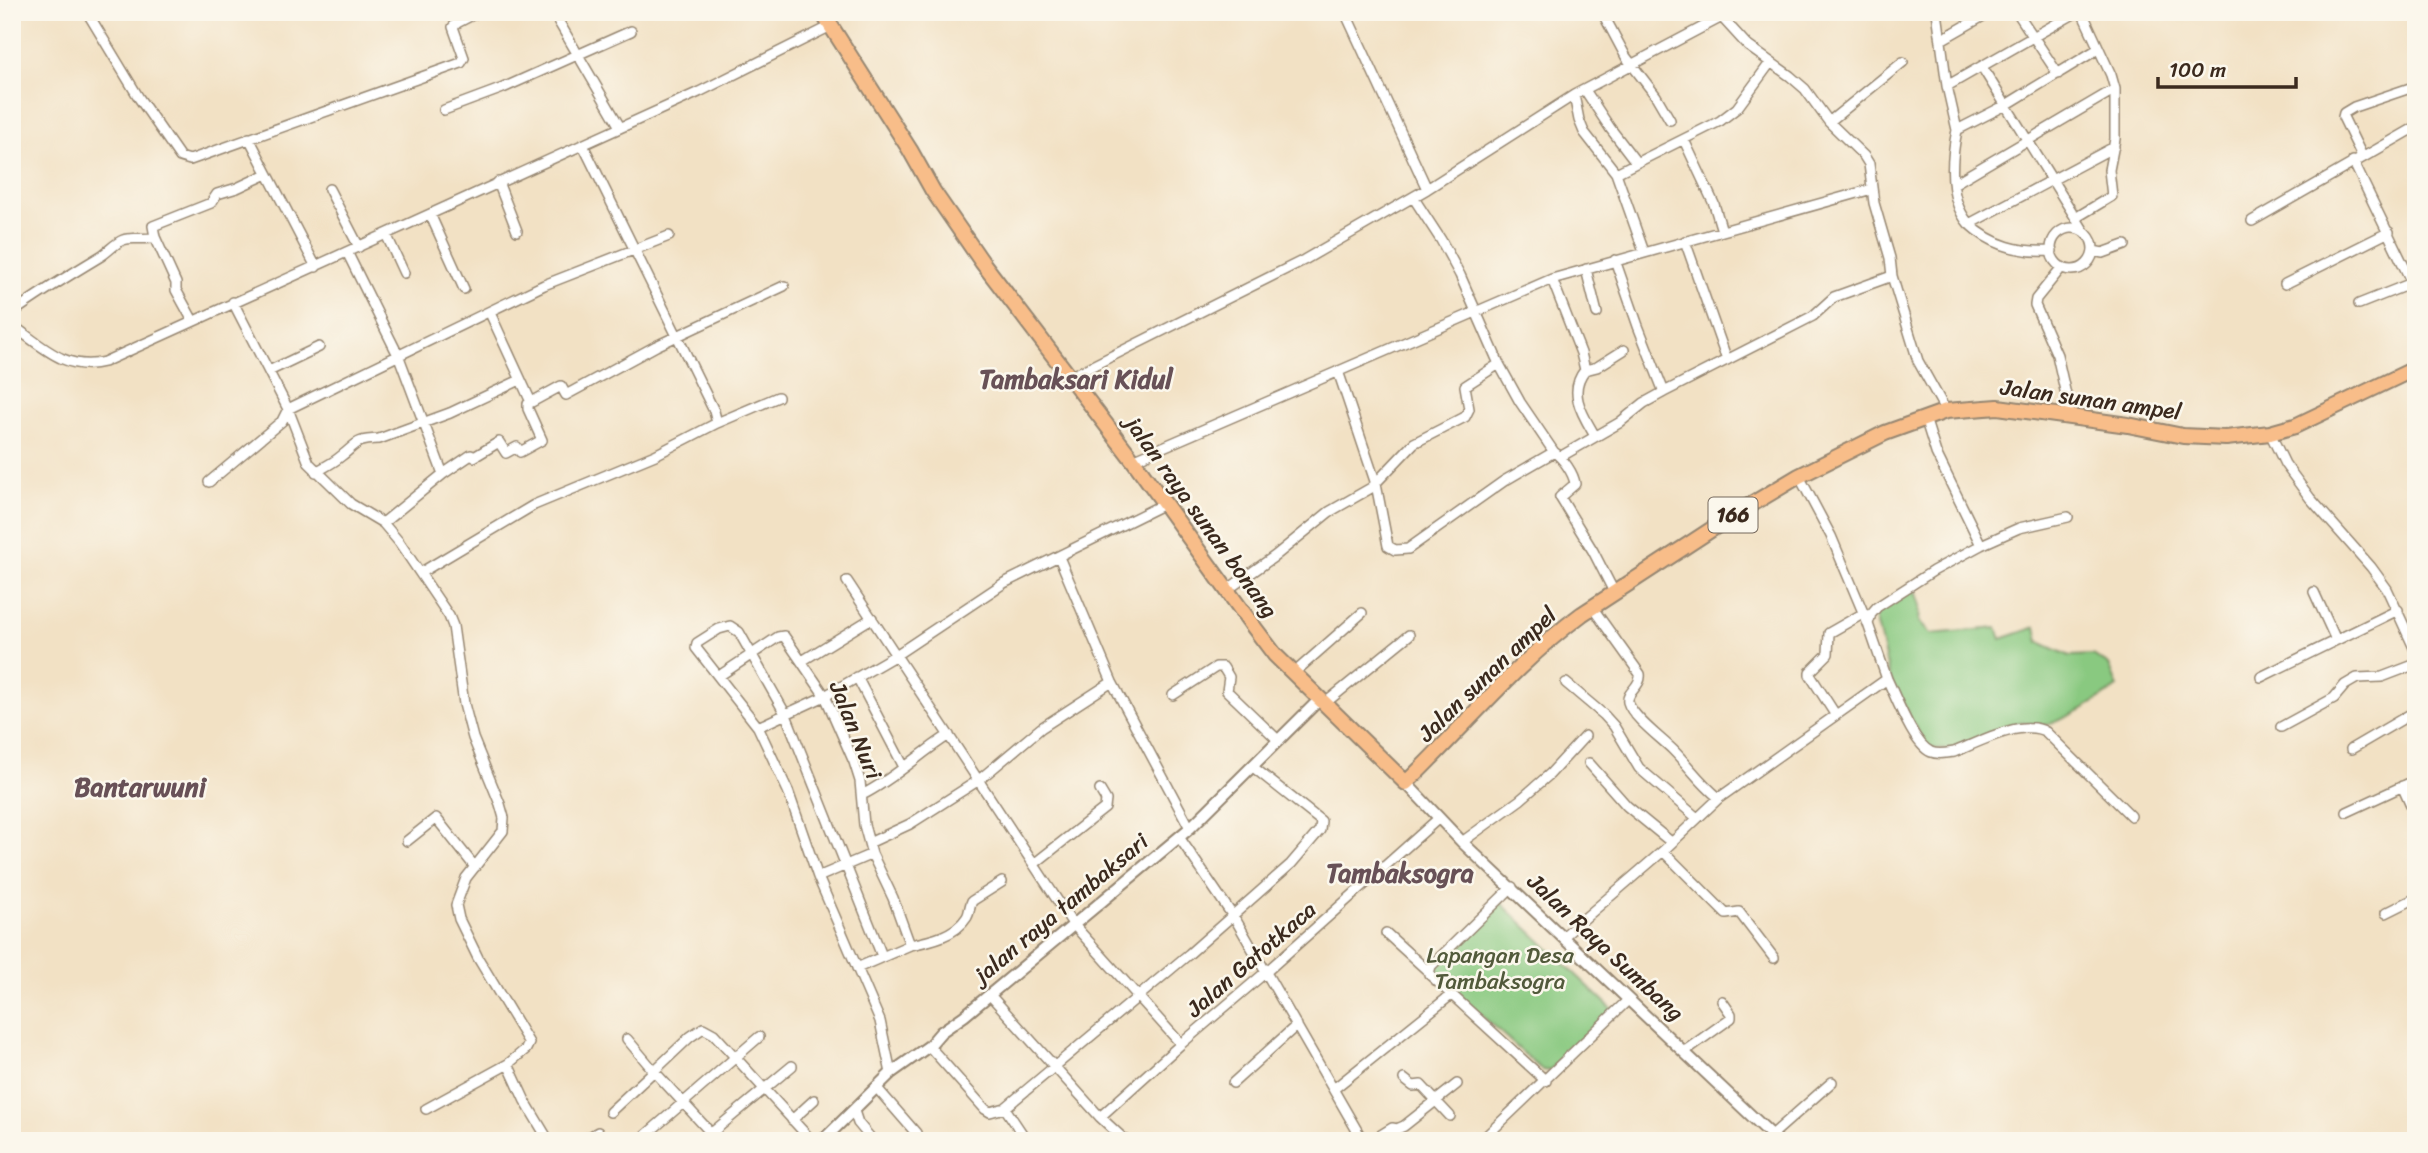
<svg xmlns="http://www.w3.org/2000/svg" width="2428" height="1153" font-family="Sriracha,sans-serif">
<style>
.green{fill:#89c980;stroke:#627a4f;stroke-width:2}
.lines{fill:none;stroke-linecap:round;stroke-linejoin:round}
.minor-casing{stroke:#968671;stroke-width:12}
.tertiary-casing{stroke:#968671;stroke-width:14}
.primary-casing{stroke:#968671;stroke-width:18}
.minor{stroke:#fff;stroke-width:9}
.tertiary{stroke:#fff;stroke-width:10}
.primary{stroke:#f8bd89;stroke-width:14}
.labels{text-anchor:middle;stroke-width:5;stroke-linejoin:round;paint-order:stroke}
.shield{fill:#fbf7ec;stroke:#75685c;stroke-width:2}
.shield-label{font-size:21px;font-weight:bold;fill:#3b2a1e}
.street-label{font-size:23px;fill:#3b2a1e;stroke:#fbf7ec}
.park-label{font-size:23px;fill:#525a3b;stroke:#fbf7ec}
.quarter-label{font-size:26px;font-weight:bold;fill:#685157;stroke:#fbf7ec}
</style>
<rect width="100%" height="100%" fill="#fbf7ec"/>
<filter id="ink" filterUnits="userSpaceOnUse"><feTurbulence type="fractalNoise" baseFrequency=".0143" numOctaves="2"/><feDisplacementMap in="SourceGraphic" scale="14" xChannelSelector="R" yChannelSelector="G"/><feConvolveMatrix kernelMatrix="1 2 1 2 8 2 1 2 1" color-interpolation-filters="sRGB"/></filter>
<filter id="wash" filterUnits="userSpaceOnUse"><feTurbulence type="fractalNoise" baseFrequency=".00686" numOctaves="4" result="noise"/><feDisplacementMap in="SourceGraphic" scale="28" xChannelSelector="R" yChannelSelector="G"/><feGaussianBlur stdDeviation="1.57" result="paint"/><feColorMatrix in="noise" values="0 0 0 0 0 0 0 0 0 0 0 0 0 0 0 0 0 1.4 0 .05"/><feComposite in="paint" operator="in"/></filter>
<g filter="url(#wash)">
<rect width="100%" height="100%" fill="#f2e1c4"/>
<path class="green" d="M1914,588l6,17 -1,17 11,12 67,-6 4,11 35,-12 3,15 31,14 23,-1 16,10 9,22c-22,15 -46,30 -72,38 -8,3 -17,-4 -26,-2 -27,5 -72,40 -96,21l-34,-65 -15,-63 4,-7z
M1500,902l113,108 -64,61 -7,-1 -107,-97 1,-8z"/>
</g>
<g filter="url(#ink)">
<g class="lines">
<defs>
<path id="minor" d="M87,12l52,86 41,59 10,3 271,-97 3,-5 -11,-31 4,-4 21,-11
M553,12l67,115
M1345,12l82,177
M1602,12l24,45 30,39 14,24
M1717,12l31,34 42,30 15,13 24,33 35,34 5,8 5,39 16,55 2,18 26,85 28,50
M1937,12l10,74 10,44
M2017,12l41,62
M1941,40l49,-28
M2098,49l-92,56 -49,25c-6,30 -9,70 12,94l145,-77
M1982,67l103,166
M1947,86l130,-74
M1585,90l25,38 26,34
M1574,95l5,25 5,12 32,41 28,79
M444,110l59,-22 128,-57
M1829,122l74,-60
M249,138l67,129
M1684,140l30,64 8,27
M583,145l131,266 3,12
M2362,156l-19,-39 1,-4 10,-6 62,-21
M2353,161l63,130
M1616,173l104,-52 17,-13 33,-45
M498,182l19,49
M1955,183l160,-94
M329,189l30,58
M1413,197l28,43 19,35 39,89 21,38 34,50c9,6 20,22 21,32l-15,13 33,54 21,41
M430,214l34,75
M2077,217l35,-21 -3,-26 6,-31v-50l-4,-14 -29,-63
M2252,221l164,-94
M1969,224c24,22 51,29 83,27
M2051 249a21 21 0 1 1 42 0a21 21 0 1 1-42 0Z
M386,234l18,39
M1685,241l42,119
M2093,251l10,2 22,-8
M347,252l52,105 44,117
M1615,260l23,66 26,66
M2062,267l-26,32 -1,6 22,50 14,62
M1586,269l11,44
M1552,279l29,74 4,17c-18,22 -2,45 10,66
M2285,284l104,-52
M233,302l55,107 21,54 42,41 32,19 16,19 50,74 4,10 11,78 9,34 27,66 4,14 -1,13 -37,47 -10,27 3,14 19,39 51,85 -3,6 -18,15 17,37 24,40
M2359,304l53,-21
M12,313c29,-21 59,-39 89,-57 8,-5 14,-13 22,-16 10,-4 20,1 32,-3
M490,313l41,89
M193,321l-17,-31v-7l-21,-46 -2,-11 58,-23 6,-9 20,-6 30,-14
M12,325c30,21 54,47 92,37l595,-270 132,-66
M1585,370l12,-3 27,-17
M269,371l50,-24
M1338,371l38,113 12,62 7,4 13,-1 96,-68 50,-29
M2408,372l8,16
M1070,377l234,-117 123,-71 147,-94 146,-77
M2270,433l15,31 25,34 61,69 16,22 29,63
M1560,457l59,-34 25,-20 20,-11 149,-76 21,-19 58,-21
M1133,460l419,-181 320,-90
M316,472c8,-5 17,-9 24,-15 18,-13 13,-17 39,-18l71,-26 70,-33
M1799,476l32,60 37,88
M209,482l73,-61 6,-12 256,-124 125,-49
M383,523l60,-49 28,-19 3,2 25,-15 7,11 11,-6 3,5 22,-12 -14,-31v-5l33,-18 5,9 90,-49 128,-60
M1981,545l38,-17 49,-11
M1059,557l53,125 78,146
M420,573l114,-68 121,-50 62,-32 61,-26
M847,581l226,343 108,120
M1227,590l48,-34 54,-44 42,-24 43,-45 51,-26 4,-8 -4,-23 34,-22
M2314,592l22,48
M1592,607l48,67c2,12 -14,18 -12,28 4,15 34,37 45,48 16,16 28,34 46,48
M802,661l70,-43
M1294,673l68,-60
M719,676l59,-39 6,-1 41,60 29,66 6,19 4,44 8,29 21,44 17,47 -53,23
M857,677l47,90
M2261,677l137,-67
M1887,679c9,18 26,65 44,73 7,3 16,1 23,0 23,-9 69,-34 92,-20l85,84
M1566,683l38,32 10,11 25,42 57,49
M1173,695l43,-28h7l6,10 -2,14 52,50
M1324,704l85,-69
M1835,714l-25,-39v-3l18,-18 1,-21 35,-20
M758,727l67,-31 71,-41 108,-72 160,-79
M2281,727l53,-29 11,-13 12,-7 25,-1 34,-13
M2351,749l65,-38
M1589,763l38,43 44,36
M2402,786l14,31
M862,795c32,-16 57,-41 87,-60
M2347,812l69,-32
M1179,837l58,85 126,219
M407,841l29,-23 39,49
M1462,842l58,-42 30,-26 35,-38
M869,843l41,-19 69,-44 62,-52 71,-46
M1663,851l63,63 13,-2 35,46
M1034,864l71,-56 1,-8 -6,-10
M818,877l54,-23
M1512,887l-81,79 -2,8 117,107
M2386,913l30,-15
M1386,933l43,39
M1564,936l99,-85 56,-53 168,-119 -19,-55 3,-10 6,-7 56,-36 48,-26 -45,-92 -11,-35
M910,945c20,-4 45,-9 57,-28 3,-5 2,-10 5,-16l30,-19
M882,956l-96,-241 -47,-83 -9,-6 -11,3 -22,14 -1,5 62,79 30,64 30,86 62,144 11,52
M990,995l110,122 26,24
M929,1046l56,63 5,3 15,-4 22,33
M1685,1051l46,-33v-4l-9,-13
M1404,1079l9,7 8,-1 29,31
M1233,1083l64,-58
M876,1087l40,46
M1335,1088l116,-93
M1005,1108l184,-154 102,-90 29,-34 1,-9 -68,-54
M426,1109l82,-45
M854,1111l4,12 15,18
M610,1112l44,-41 -27,-32
M1100,1117l81,-73 85,-72 173,-154
M792,1120l22,-20
M711,1133l-57,-62 36,-34 13,-9 11,6 98,107
M1772,1135l60,-53
M583,1141l15,-9
M639,1141l120,-104
M702,1141l90,-75
M1371,1141l21,-13 5,1 7,-3 53,-42
M1481,1141l147,-141"/>
<path id="tertiary" d="M1406,783l56,59 316,299
M822,1141l69,-68 38,-27 12,-14 23,-16 226,-188 129,-128"/>
<path id="primary" d="M822,12l88,138 23,41 49,71 151,198 117,162 25,33 131,128c58,-56 111,-121 176,-169l150,-98 67,-40 86,-43 61,-22 52,-4 130,18 55,11 43,2 44,-5 25,-7 121,-58"/>
</defs>
<use href="#minor" class="minor-casing"/>
<use href="#tertiary" class="tertiary-casing"/>
<use href="#primary" class="primary-casing"/>
<use href="#minor" class="minor"/>
<use href="#tertiary" class="tertiary"/>
<use href="#primary" class="primary"/>
</g>
</g>
<g class="labels">
<rect class="shield" x="1708.5" y="497.5" width="49" height="35" rx="5"/>
<g class="shield-label">
<text x="1733" y="522">166</text>
</g>
<g class="street-label">
<text transform="translate(2091 399) rotate(8)" y="8">Jalan sunan ampel</text>
<text transform="translate(1202 517) rotate(54)" y="8">jalan raya sunan bonang</text>
<text transform="translate(1487 674) rotate(-44)" y="8">Jalan sunan ampel</text>
<text transform="translate(856 730) rotate(68)" y="8">Jalan Nuri</text>
<text transform="translate(1061 908) rotate(-40)" y="8">jalan raya tambaksari</text>
<text transform="translate(1606 947) rotate(43)" y="8">Jalan Raya Sumbang</text>
<text transform="translate(1251 959) rotate(-41)" y="8">Jalan Gatotkaca</text>
</g>
<g class="park-label">
<text x="1500" y="963">Lapangan Desa<tspan x="1500" dy="26">Tambaksogra</tspan></text>
</g>
<g class="quarter-label">
<text x="1076" y="388">Tambaksari Kidul</text>
<text x="140" y="796">Bantarwuni</text>
<text x="1400" y="882">Tambaksogra</text>
</g>
</g>
<rect width="2428" height="1153" fill="none" stroke="#fbf7ec" stroke-width="42"/>
<path d="M2158 77v10h138v-10" fill="none" stroke="#3b2a1e" stroke-width="3.5"/>
<text x="2169" y="77" font-size="21" fill="#3b2a1e" stroke="#fbf7ec" stroke-width="5" paint-order="stroke">100 m</text>
</svg>
